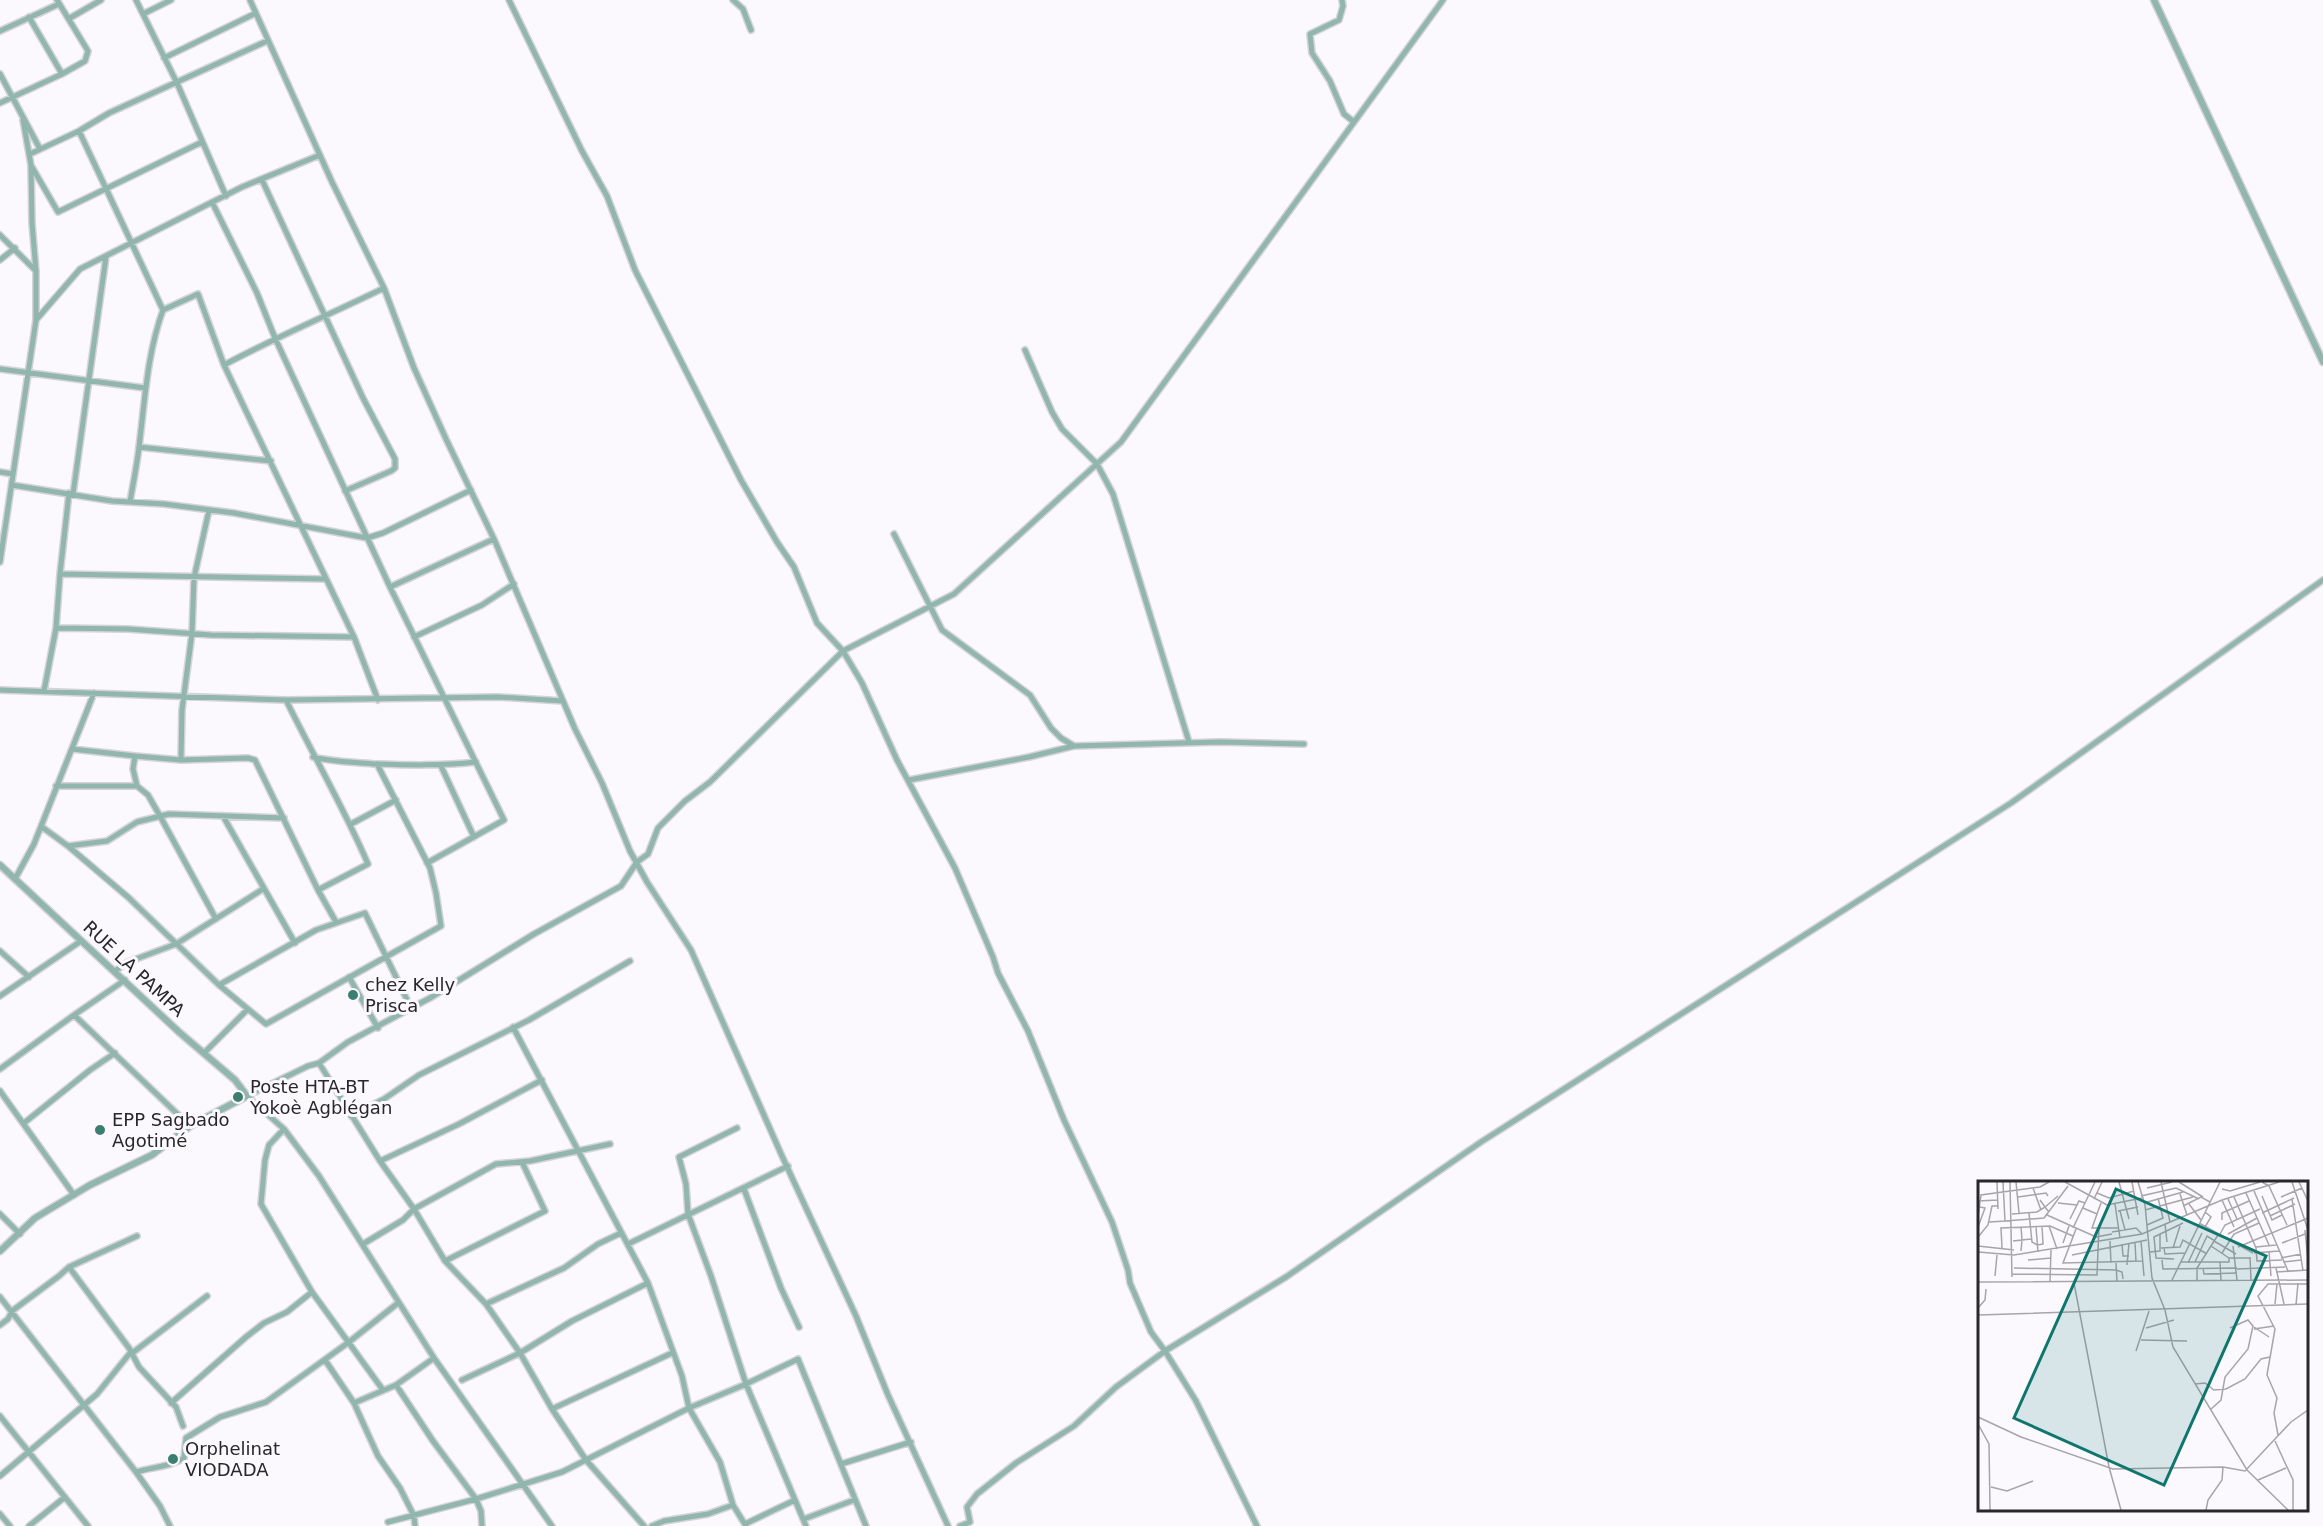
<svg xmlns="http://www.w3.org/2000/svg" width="2323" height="1526" font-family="'DejaVu Sans',sans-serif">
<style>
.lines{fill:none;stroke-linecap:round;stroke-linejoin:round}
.minor-casing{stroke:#d5d2d8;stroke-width:8}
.tertiary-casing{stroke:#d5d2d8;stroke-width:9}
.minor{stroke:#90b6ad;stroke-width:5}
.tertiary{stroke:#90b6ad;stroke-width:6}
.poi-dot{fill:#3c7f71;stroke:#fbf8fe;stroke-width:2}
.labels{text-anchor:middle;stroke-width:6;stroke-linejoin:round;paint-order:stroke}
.street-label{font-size:18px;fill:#29272c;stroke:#fbf8fe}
.poi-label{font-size:18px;fill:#29272c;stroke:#fbf8fe;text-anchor:start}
.inset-road{fill:none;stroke:#a7a4aa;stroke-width:1.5}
.view{fill:#0f766e;fill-opacity:0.15;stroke:#0f766e;stroke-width:3}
.inset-edge{fill:none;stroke:#29272c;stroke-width:3}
</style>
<rect width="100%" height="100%" fill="#fbf8fe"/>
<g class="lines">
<defs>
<path id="minor" d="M136,0l41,83 49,113
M250,0l82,182 52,106 30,80 32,71 48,100 81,190 27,54 28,68 17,31 44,68 91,206 74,160 32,79 60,131
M509,0l73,151 25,45 28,74 106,210 36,62 17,25 23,56 26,28 19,32 35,77 58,108 38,89 5,16 30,58 36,89 48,102 16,48 2,13 21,49 14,19 31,50 61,125
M733,0l10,9 8,21
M1342,0l1,6 -4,14 -29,14 2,19 18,28 14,33 10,8
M143,14l28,-14
M29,17l33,57
M70,18l31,-18
M0,31l59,-27
M164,58l92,-45
M0,74l40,75
M0,103l62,-29 23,-13 3,-10 -31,-51
M79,131l84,179 35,-16 26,71 130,272 24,63
M30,154l49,-23 30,-18 158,-72
M32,167l26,45 144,-70
M262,180l101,218 32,61v9l-4,3 -46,20
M212,202l45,91 18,45 115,249 114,233 -77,43
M0,235l36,36
M0,260l15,-12
M36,320l44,-51 162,-82 78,-32
M1025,350l27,62 10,17 35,35 16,30 76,248
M224,365c52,-28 107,-51 160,-77
M0,369l145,19
M139,447l132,14
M0,472l13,2
M12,485l100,16 52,3 70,9 133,25 16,-5 88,-43
M69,493l-9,81 266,5
M73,494l33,-237
M130,502c3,-18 7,-37 9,-55 6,-47 8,-93 24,-137
M209,510l-15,68 -2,55 -10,77 -1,50 67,-2 7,2 63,130 18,32
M894,534l48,96 88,65 21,33 10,10 13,8
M0,562l36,-242v-49l-4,-48 -1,-58 -8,-45
M390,587l104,-48
M56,628l72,1 83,6 143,2
M414,637l68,-32 32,-21
M0,690l286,10 212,-3 65,4
M44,691l12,-63 4,-54
M286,700c27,55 58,108 82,164l-50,26
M72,749l63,7
M313,757c20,5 40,5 60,7 35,1 68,2 103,-2
M181,760l-46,-4 -2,13 4,17 11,9 12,21 56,103
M441,766l33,71
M909,780l120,-23 45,-11 146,-4 84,2
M56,786h81
M223,816l72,127
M351,824l45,-24
M42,827l26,19 61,52 90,87 47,39 175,-98 -5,-33 -6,-25 -53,-104
M68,846l39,-5 30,-19 32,-8 115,4
M15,879l19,-35 60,-151
M0,951l29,26
M115,971l13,-9 48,-18 87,-55
M349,977l29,51
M219,985l97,-55 49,-17 46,95
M0,996l81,-55
M74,1015l51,-35
M513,1027l135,256 34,93 7,32 31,54 13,43 13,21
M205,1052l43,-43
M319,1063l61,98 34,48 31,52 41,43 34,49 32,56 34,51 58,66
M0,1069l74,-54 116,111
M0,1091l74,104
M351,1116l33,-17 35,-24 110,-55 101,-59
M24,1123l66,-53 25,-17
M737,1128l-58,29 7,27 2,30 23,62 35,108 60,142
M284,1129l-15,16 -4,15 -4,44 51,88 71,98
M380,1161l79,-37 83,-44
M744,1189l37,99 18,39
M0,1214l20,20
M363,1244l40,-24 11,-11 82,-45 34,-3 80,-17
M628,1244l160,-78
M445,1261l100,-50 -23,-49
M69,1267l60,81 10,19 37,40 7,19
M0,1297l136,175 24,34 10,20
M486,1304l78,-36 34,-24 23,-11
M0,1325l8,-6 4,-8 47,-35 10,-9 68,-31
M325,1360l29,43 24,53 22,32 14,28 1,10
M462,1380l58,-27 52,-32 76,-38
M396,1385l37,56 43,58 5,12 1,15
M171,1403l75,-66 18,-14 23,-11 25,-20
M354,1403l42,-18 38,-27
M552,1409l120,-56
M0,1416l88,110
M841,1464l70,-22
M136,1472c16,-5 34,-5 48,-14l2,-20 34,-21 46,-15 83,-60 49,-39
M0,1476l97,-82 33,-41 1,1 76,-58
M0,1514l10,12
M804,1519l50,-19
M388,1522l88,-23 86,-27 127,-64 57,-24 52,-25 68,167
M745,1524l50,-24
M29,1526l36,-29
M552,1526l-118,-168 -115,-182 -35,-47 -37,-33 61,-30 11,-3 29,-21 82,-44 104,-64 87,-48 16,-24 11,-8 10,-26 27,-27 25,-19 133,-131 111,-57 167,-152 322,-442
M652,1526l12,-5 44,-7 25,-9
M960,1526l10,-4 -3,-15 10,-13 39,-31 58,-37 42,-39 49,-36 121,-74 195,-135 530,-339 312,-223"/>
<path id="tertiary" d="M2154,0l169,362
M0,865l179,167 56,48 12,16 -57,30 -38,29 -62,30 -55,33 -35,33"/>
</defs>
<use href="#minor" class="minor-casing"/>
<use href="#tertiary" class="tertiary-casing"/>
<use href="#minor" class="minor"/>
<use href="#tertiary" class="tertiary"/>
</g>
<g class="poi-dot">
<circle cx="353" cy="995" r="6"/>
<circle cx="238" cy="1097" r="6"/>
<circle cx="100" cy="1130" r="6"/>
<circle cx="173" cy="1459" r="6"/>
</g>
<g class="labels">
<g class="street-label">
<text transform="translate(134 969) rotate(43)" y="6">RUE LA PAMPA</text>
</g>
<g class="poi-label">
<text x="365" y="991">chez Kelly<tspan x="365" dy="21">Prisca</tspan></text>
<text x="250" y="1093">Poste HTA-BT<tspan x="250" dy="21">Yokoè Agblégan</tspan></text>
<text x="112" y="1126">EPP Sagbado<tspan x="112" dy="21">Agotimé</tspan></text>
<text x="185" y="1455">Orphelinat<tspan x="185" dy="21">VIODADA</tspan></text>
</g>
</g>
<g transform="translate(1978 1181)">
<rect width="330" height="330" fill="#fbf8fe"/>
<path class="inset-road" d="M19,1l1,27M32,1l2,95M38,1l3,31M87,1l42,23 35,-7M141,1l10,37M154,1l6,33M160,1l7,23 7,73 13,32 8,37 74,123 41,40M183,1l9,40M201,1l24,15M284,1l7,4 18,39M314,1l16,48M321,1l9,19M55,7l8,22M169,7l25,-6M244,8l8,2 30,-9M276,10l34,80M119,12l12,5 25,-7M268,12l23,52M202,13l7,21M163,15l35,-8 23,11M284,15l10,24 10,-5M40,16l28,-4 2,3M256,16l22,51 1,13 25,-1M303,16l21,-9M116,18l8,-17M250,18l9,20M314,18l11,72M62,19l5,7 13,-11M244,19l12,27M0,20l20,-1M80,22l19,2M166,22l39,-11M137,23l5,34M211,23l12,16M205,25l18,-9 9,5M105,27l14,6 4,-11M167,29l48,-13M140,30l20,-4M142,30l5,19M227,31l6,5 -6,10M51,32l3,29 5,3 6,-1 -1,-18M284,32l32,-15M34,33l25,-2 8,-5 4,5M119,33l-5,14h26M69,34l49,22 16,-3M292,35l25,-12M0,36l3,-22 59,-8 9,-5M92,38l9,-18 6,2M244,39v-7l27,-12M27,40l39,-3 24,-32M11,41l16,-1 -2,-39M221,42l54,30M187,43l2,18M169,44l16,-7 -5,-20M71,45l8,23M0,46l7,-19 -5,-1M58,46l2,25M95,47l22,-46M98,48l-13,34 79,-2M327,49l3,31M134,51l24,-4 6,6M250,53l29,-16M241,55l6,-11 35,-16M0,56l10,-12 4,-19h6M35,60l9,-1 -1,-13M132,60l1,22M163,60l3,35M236,60l22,13M157,61l1,20M85,62l6,-17M304,62l23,-9M144,63l1,12h6M0,65l36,4M233,65l18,12M255,65l4,34M260,66l70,-29M278,66l20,-2M24,67l-1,-20 49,-2 23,10M183,67l19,-1 3,-7 24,14M186,67l1,6 20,-1M195,67l7,-22M43,70l1,-11 9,-1M0,71l36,3 128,-21 80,-34 57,-18M171,71l11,-1v-17M291,71l2,24M244,72l12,-19 25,-11M276,72l25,-2M94,74l75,-15M272,76l1,23M303,77l20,-4M196,78l-18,-1 -2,-21 29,-14M50,79l23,-2M184,79l1,9 74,-1M203,81h48v-4h21M217,81l12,-26 8,5M242,81l1,19M305,81l18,-2M138,82l1,19M210,82l14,-30M149,84l2,-22M36,87l102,2 6,2 1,7M225,87l1,6 33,-1M298,87l8,36M259,88l48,-2M298,91l32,-2M34,93l85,1 2,-48M17,95l2,-21M194,99l48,-98M219,99v-12l21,-33M0,101l330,-2M72,101l1,-32M96,102l35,184 12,43M297,123l2,-20M318,124l2,-22M0,127l7,-8 1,-11M0,134l330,-11M276,146l15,10M168,147l28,-8M276,148l20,-3M163,159l46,1M158,170l13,-40M217,203l10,-1 9,7 12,-1 19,-10 16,-20 9,-2M232,229l11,-10 4,-23 23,-28 5,-23 -5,-6 -18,8M0,236l43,20 92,32 110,-2 22,4 46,-49 17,-12M0,243l11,20 1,66M300,254l-4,-22 3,-15 -10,-23 8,-46 -17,-33 10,-12h40M297,260l18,39v30M280,299l28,-12M13,306l16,4 26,-10M228,329l2,-10 14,-20 1,-13"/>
<path class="view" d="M138,8l150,67 -102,229 -150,-67z"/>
<rect width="330" height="330" class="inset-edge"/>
</g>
</svg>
